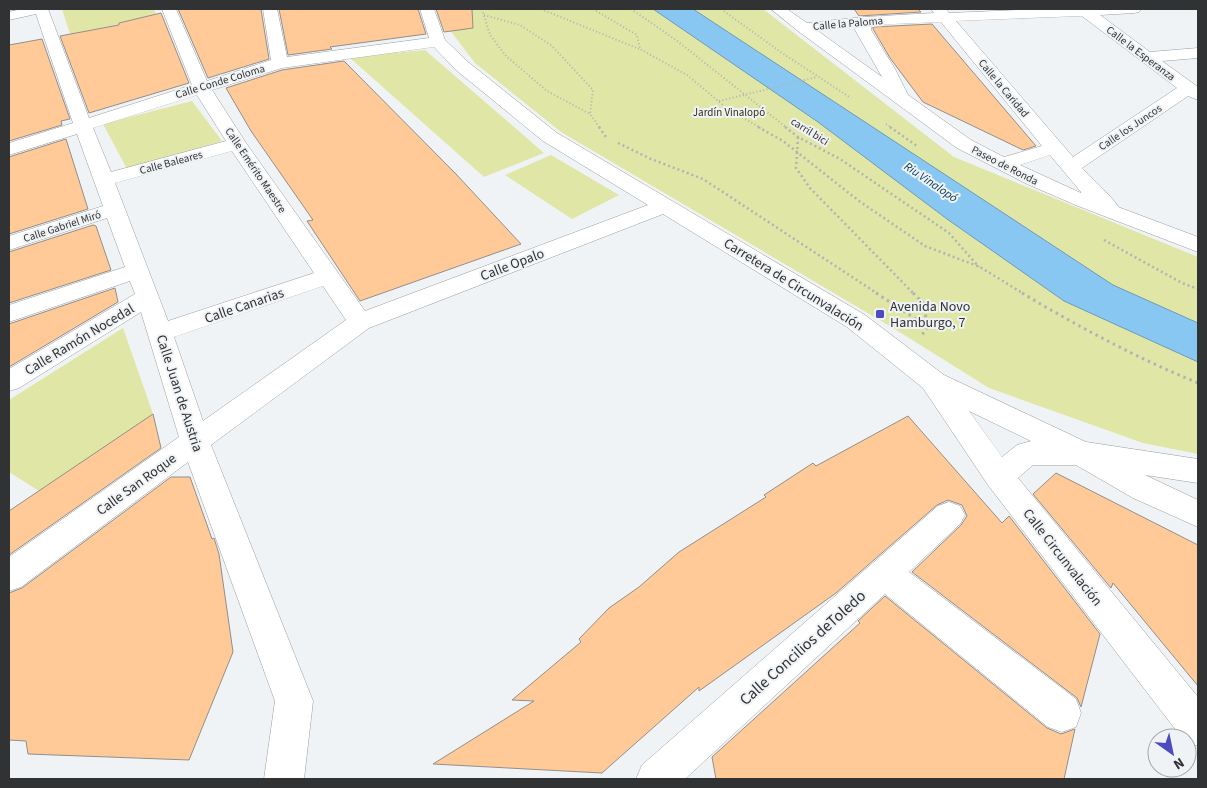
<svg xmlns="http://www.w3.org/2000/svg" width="1207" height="788" font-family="'Source Sans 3',sans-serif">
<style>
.green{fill:#e0e6a5}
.water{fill:#88c7f2;stroke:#6e9ab9}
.building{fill:#ffca97;stroke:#918f8c}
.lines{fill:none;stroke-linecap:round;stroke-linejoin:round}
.minor-casing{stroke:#9b9da0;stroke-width:1}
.path-far2{stroke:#b1b3b5;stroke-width:2;stroke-dasharray:1 2.5;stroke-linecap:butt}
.path-far1{stroke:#b1b3b5;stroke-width:2.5;stroke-dasharray:2 3;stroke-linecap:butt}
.path{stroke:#b1b3b5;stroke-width:3;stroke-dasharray:2.5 4;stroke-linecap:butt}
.minor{fill:#fff;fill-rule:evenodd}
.poi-dot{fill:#4d4bc2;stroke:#f0f3f6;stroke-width:2}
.labels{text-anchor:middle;stroke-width:4;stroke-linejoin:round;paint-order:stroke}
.far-street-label{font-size:11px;fill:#313233;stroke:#f0f3f6}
.far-park-label{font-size:11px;fill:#2c2e0f;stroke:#f0f3f6}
.far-water-label{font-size:12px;font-style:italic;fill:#013653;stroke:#f0f3f6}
.street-label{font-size:14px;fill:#313233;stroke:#f0f3f6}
.poi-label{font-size:14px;fill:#313233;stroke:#f0f3f6;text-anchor:start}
.near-street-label{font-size:16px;fill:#313233;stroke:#f0f3f6}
</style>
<rect width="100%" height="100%" fill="#f0f3f6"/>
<path class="green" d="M62,9h92l2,5 -37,9v2l-49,9z
M442,9h321l191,148 244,100v197l-55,-11 -154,-55 -96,-60 -332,-196 -86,-69 -26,-34z
M425,50l119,103 -60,24 -135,-120z
M192,101l30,40 -95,28 -24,-45z
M551,155l68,40 -47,24 -67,-44z
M123,328l30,86 -114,77 -30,-19v-72z"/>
<path class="water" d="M653,9h40l420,276 85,38v39l-134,-61 -117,-82 -129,-97z"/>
<path class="building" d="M178,9h83l8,50 -61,19z
M279,9h139l8,25 -96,13 2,2 -44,6z
M436,9h36l1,19 -29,4z
M854,9h64l3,3 -62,4z
M161,13l28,70 -100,30 -29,-77 59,-11v-2z
M932,24l104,122 -13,4 -100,-48 -33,-44 -17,-29v-2z
M42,39l28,80 -9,2 1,4 -53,16v-96z
M344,61l112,113 65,70 -161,57 -53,-80 6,-1 -62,-89 -25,-43 56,-18z
M66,139l22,70 -79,25v-77z
M93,225l3,1 15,44 -102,33v-51z
M115,288l3,14 -109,65v-43z
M153,414l8,34 -152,107v-44z
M908,416l94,107 7,-7 91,118 -19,73 -4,-9 -165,-126 49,-47 6,-9 -5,-11 -14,-5 -11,5 -101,88 -137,98v-4l-97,86 -169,-9 101,-63 -22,-1 69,-58 -2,-3 30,-31 30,-21 40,-35 87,-55 -2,-2 49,-32 3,3z
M1056,473l142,72v141l-85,-103 -2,5 -78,-94z
M171,477h19l22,62 2,-1 5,16 14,98 -44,108 -161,-6 -2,-13 -17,-1v-147l13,-5z
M885,596l162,132 14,6 14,-5 -11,50h-348l-4,-22 148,-134 -2,-2z"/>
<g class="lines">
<defs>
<path id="minor" d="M22,9h26l41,109 103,-33 -30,-76h14l31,72 64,-21 -8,-51h14l10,48 142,-19 -9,-29h14l11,31 23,22 89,71 308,182 79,60 142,67 112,17v24l-53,-8 53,25v27l-65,-29 -57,-33h-43l-15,13 180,219v49l-11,-4v-4h-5l-194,-253 -65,-97 -76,-61 -184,-113 -294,114 -158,117 102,256 -9,78h-40l11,-78 -87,-239 -167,125 -12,4v-34l170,-120 -38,-125 -122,76 -10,3v-22l126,-75 -5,-13 -121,41v-17l116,-38 -18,-49 -98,32v-14l94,-30 -26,-72 -68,21v-12l64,-20 -37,-109 -27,6v-8zM434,47l22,23 87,71 105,64 -283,106 -119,-168 -34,-53 70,-22zM197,95l29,46 -115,31 -18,-44zM232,151l82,122 -146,48 -53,-138zM323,286l23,34 -143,101 -29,-84zM969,411l62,30 -14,4 -15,12z
M771,9h16l20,14 57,-6 70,-4 -3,-4h15l3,4 91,-4h101l-2,3 -5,1 -34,2 50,37 48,-4v10l-36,3 36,26v13l-10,-4 -106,72c8,9 34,32 36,39l80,30v15l-120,-46 -51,-22 -70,-36 -159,-117zM1082,16l95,72 -104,69 -117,-136zM941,22l101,124 -38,11 -33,-17 -63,-45 -13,-26 -24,-39v-5zM856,26l-1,4 27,47 -64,-46zM1050,155l31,37v1l-61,-28z
M949,502l11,4 5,9 -5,9 -51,48 167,127 5,14 -5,14 -14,5 -14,-5 -163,-133 -200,185h-49l6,-14 296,-259z"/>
</defs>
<use href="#minor" class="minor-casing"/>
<path class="path-far2" d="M482,9l8,26 16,21 41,35 43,23 10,14
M541,9l98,40
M593,9l44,26 3,14 47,26 42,35 32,18
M631,9l45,31 111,88
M721,9l61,44 69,45
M484,15l36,10 32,21 41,44 -3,24
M719,101l98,-24
M886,124l6,4"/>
<path class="path-far1" d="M599,127l7,10
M758,127l25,14 76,60 66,45 55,21 44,27
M785,127l13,10 42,22 109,74 30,34
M890,127l27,19
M798,137l-2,31 14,20 104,106
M618,143l33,16 52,20 175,115
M1104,240l78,43 16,6"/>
<path class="path" d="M876,293l52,34
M913,293l10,10 5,24 -6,8
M1022,293c57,34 115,65 176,90"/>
<use href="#minor" class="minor"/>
</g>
<rect class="poi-dot" x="875" y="309" width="10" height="10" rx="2.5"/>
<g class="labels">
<g class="far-street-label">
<text transform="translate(848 23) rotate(-5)" y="4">Calle la Paloma</text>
<text transform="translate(1141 53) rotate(37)" y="4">Calle la Esperanza</text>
<text transform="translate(220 81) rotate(-17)" y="4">Calle Conde Coloma</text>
<text transform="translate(1004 88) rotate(50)" y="4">Calle la Caridad</text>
<text transform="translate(1130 127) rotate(-34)" y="4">Calle los Juncos</text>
<text transform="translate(810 131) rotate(32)" y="4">carril bici</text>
<text transform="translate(171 162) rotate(-15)" y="4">Calle Baleares</text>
<text transform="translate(1005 165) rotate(27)" y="4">Paseo de Ronda</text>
<text transform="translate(256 170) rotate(56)" y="4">Calle Emérito Maestre</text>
<text transform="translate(62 226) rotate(-18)" y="4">Calle Gabriel Miró</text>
</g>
<g class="far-park-label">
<text x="729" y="116">Jardín Vinalopó</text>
</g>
<g class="far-water-label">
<text transform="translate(931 182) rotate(34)" y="4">Riu Vinalopó</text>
</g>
<g class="street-label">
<text transform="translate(512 264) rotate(-21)" y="5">Calle Opalo</text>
<text transform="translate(794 284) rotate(32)" y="5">Carretera de Circunvalación</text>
<text transform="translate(244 305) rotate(-19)" y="5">Calle Canarias</text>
<text transform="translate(79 339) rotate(-31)" y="5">Calle Ramón Nocedal</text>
<text transform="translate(180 393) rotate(72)" y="5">Calle Juan de Austria</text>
<text transform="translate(136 484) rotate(-36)" y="5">Calle San Roque</text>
<text transform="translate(1063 557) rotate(52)" y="5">Calle Circunvalación</text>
</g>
<g class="poi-label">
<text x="890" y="311">Avenida Novo<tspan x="890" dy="16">Hamburgo, 7</tspan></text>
</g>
<g class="near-street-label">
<text transform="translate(802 647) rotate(-42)" y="6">Calle Concilios deToledo</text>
</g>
</g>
<rect width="1207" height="788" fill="none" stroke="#313233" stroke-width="20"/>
<g transform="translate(1172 753) rotate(147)"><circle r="24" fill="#f0f3f6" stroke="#a4a6a8"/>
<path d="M0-4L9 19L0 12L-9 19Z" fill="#4d4bc2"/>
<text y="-8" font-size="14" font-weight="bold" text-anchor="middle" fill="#313233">N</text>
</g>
</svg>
